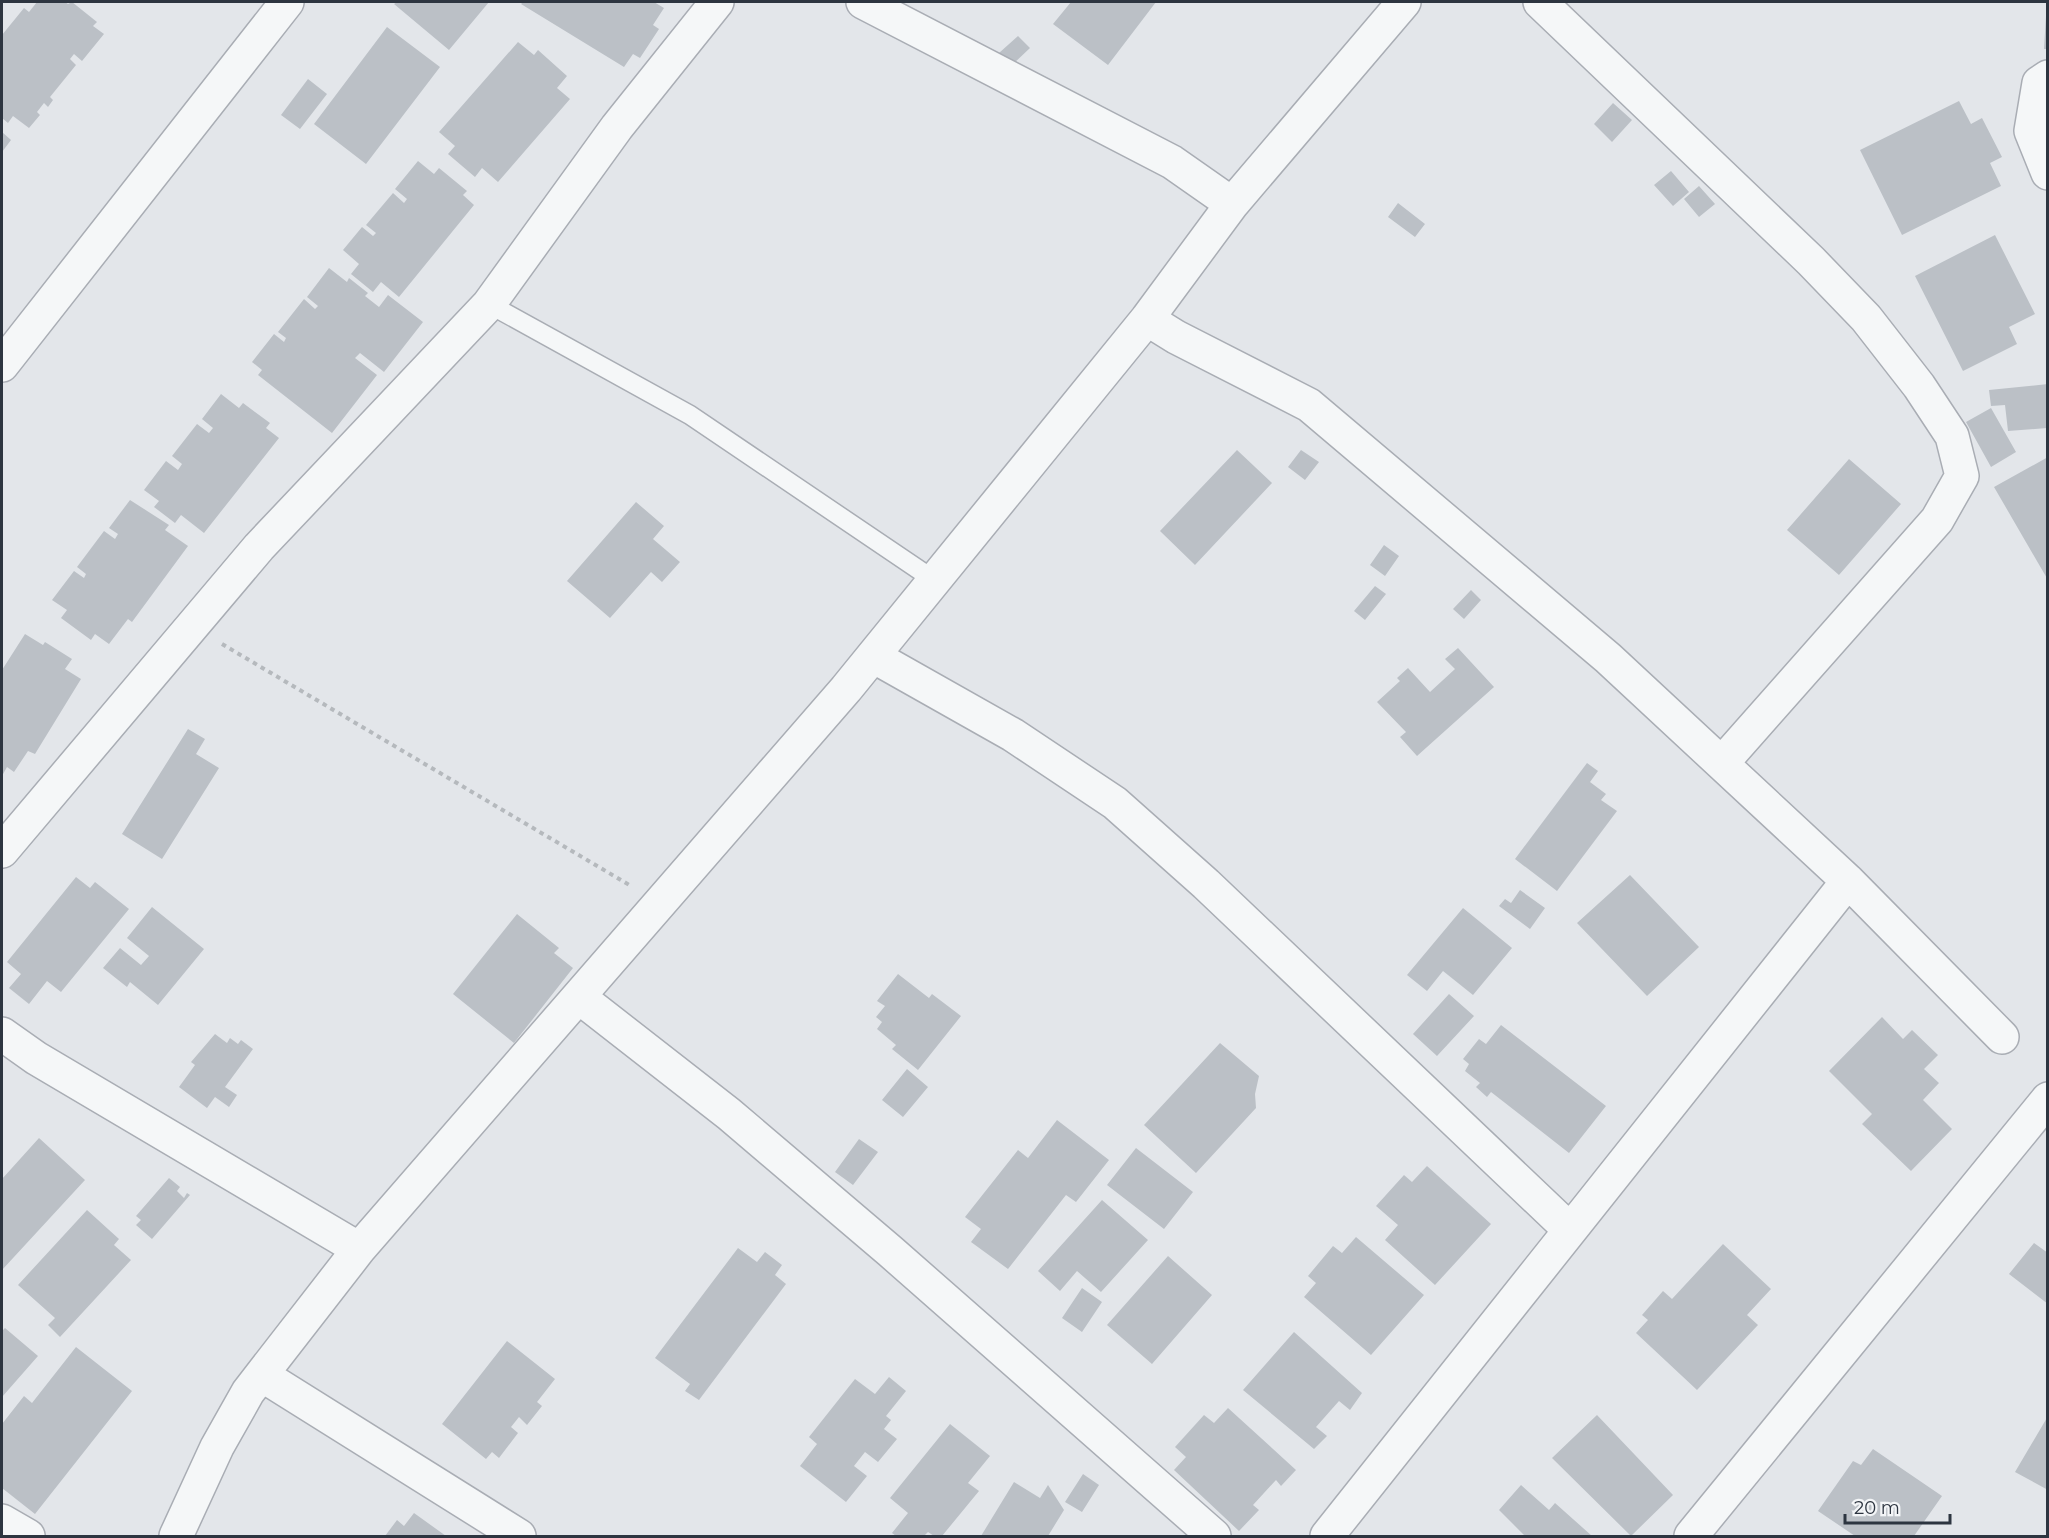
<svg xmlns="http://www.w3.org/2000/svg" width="2049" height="1538" font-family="Montserrat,sans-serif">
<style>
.building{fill:#bbc0c6}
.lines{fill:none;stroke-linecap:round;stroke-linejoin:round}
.lane-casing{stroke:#a9adb4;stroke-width:21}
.street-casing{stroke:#a9adb4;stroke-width:36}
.path{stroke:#b5b9bd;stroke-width:4;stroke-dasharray:4.5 4.5;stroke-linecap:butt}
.lane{stroke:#f5f7f8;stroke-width:18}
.street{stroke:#f5f7f8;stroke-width:33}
</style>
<rect width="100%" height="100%" fill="#e3e6ea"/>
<path class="building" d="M37,2h28l3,2 4,-2 25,20 -4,4 11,8 -22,27 -8,-7 -4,5 6,6 -26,32 3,3 -5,7 -4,-4 -7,9 3,3 -11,13 -16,-12 -5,7 -6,-5v-83l22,-27 5,4z
M397,2h92l-40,48 -55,-46z
M523,2h131l10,6 -11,17 6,4 -19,29 -7,-4 -9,13 -103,-63z
M1071,2h85l-48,63 -55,-41z
M2046,16h2v33h-4z
M387,27l53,40 -74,97 -52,-40z
M1018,36l12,12 -19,18 -12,-13z
M518,42l16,13 4,-5 29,26 -10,12 13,11 -72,83 -16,-14 -7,9 -27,-23 7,-8 -16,-14z
M308,79l19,15 -27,35 -19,-14z
M1959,101l12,23 11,-6 20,39 -12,6 11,23 -99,49 -42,-85z
M1613,103l19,17 -20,22 -18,-18z
M2,132l9,8 -9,12z
M418,161l16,13 5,-6 28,23 -4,4 11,10 -75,92 -18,-15 -8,10 -22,-18 8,-10 -16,-14 19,-23 11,9 3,-3 -10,-8 27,-32 11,10 3,-4 -12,-10z
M1671,171l18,21 -16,14 -19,-21z
M1699,186l16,18 -16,13 -15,-18z
M1398,203l27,21 -10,13 -27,-20z
M1995,235l40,79 -26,13 8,17 -54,27 -48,-95z
M329,268l18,14 2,-4 19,15 -3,3 14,11 9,-12 35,27 -39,50 -24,-19 -5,5 22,17 -45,58 -74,-58 4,-5 -10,-8 22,-28 10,8 2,-4 -8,-6 26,-33 11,10 3,-3 -11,-9z
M2048,384l-1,44 -39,3 -3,-26 -14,1 -2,-16z
M221,394l18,14 4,-5 27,20 -4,5 13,10 -75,95 -23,-18 -6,8 -21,-16 5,-6 -15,-11 22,-29 12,9 4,-6 -10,-8 25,-32 12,9 4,-5 -11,-9z
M1991,408l25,44 -25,15 -25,-45z
M1237,450l35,33 -77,82 -35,-34z
M1301,450l18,12 -14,18 -17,-13z
M2048,457v123l-54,-93z
M1849,459l52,45 -62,71 -52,-45z
M130,500l39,25 -4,5 23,16 -56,76 -4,-3 -19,25 -14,-10 -4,6 -30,-22 6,-8 -15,-10 22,-29 10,7 2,-4 -9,-7 27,-36 11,8 3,-5 -9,-6z
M636,502l28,24 -11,13 27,23 -18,20 -11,-10 -41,46 -43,-37z
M1384,545l15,11 -14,20 -15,-11z
M1375,586l11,8 -21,26 -11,-9z
M1471,590l10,10 -17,19 -11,-10z
M25,634l18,11 2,-3 27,17 -7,10 16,10 -46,75 -7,-3 -14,21 -7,-5 -5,9v-106z
M1458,648l36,39 -77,69 -17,-19 6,-5 -29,-30 23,-21 -3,-3 11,-10 22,24 25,-23 -10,-10z
M188,729l17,10 -9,15 23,14 -57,91 -40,-25z
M1587,763l11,8 -8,11 16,12 -5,6 16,11 -60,80 -42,-32z
M1630,875l69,72 -52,49 -70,-73z
M76,877l14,11 5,-6 34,27 -68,83 -14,-11 -18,23 -20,-16 12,-14 -14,-12z
M1520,890l25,18 -15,21 -31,-23 6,-7 6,4z
M152,907l52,42 -46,56 -28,-23 -3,5 -24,-19 17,-20 21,17 8,-9 -22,-18z
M1463,908l49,40 -39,47 -30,-24 -16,20 -20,-16z
M517,914l42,34 -5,5 19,15 -59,75 -61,-49z
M898,974l31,24 3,-4 29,22 -43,54 -26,-21 4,-4 -19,-16 5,-7 -6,-5 9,-11 -8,-5z
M1449,994l25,22 -37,40 -24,-22z
M1882,1017l21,22 9,-9 26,25 -14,14 15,14 -16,17 29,29 -41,42 -49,-47 10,-10 -43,-43z
M1501,1025l105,81 -37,47 -78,-61 -4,5 -11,-10 4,-4 -15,-12 4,-7 -6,-5 16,-20 7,5z
M215,1034l12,9 3,-5 8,6 3,-4 12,9 -28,38 12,8 -8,12 -14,-10 -8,11 -28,-21 16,-22 -4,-3z
M1220,1043l39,33 -4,18 1,14 -60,65 -52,-48z
M907,1069l21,18 -25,30 -21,-17z
M1057,1120l52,40 -33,42 -10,-7 -58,74 -37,-27 10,-13 -16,-12 53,-67 10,8z
M39,1138l46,42 -83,90v-91z
M859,1139l19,13 -25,33 -18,-13z
M1136,1148l57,44 -29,37 -57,-44z
M1427,1166l64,58 -56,61 -50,-45 13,-15 -22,-19 28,-31 8,7z
M169,1178l11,9 -3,4 7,7 3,-5 3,2 -38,44 -16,-14 5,-5 -5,-4z
M1102,1200l46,40 -47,52 -24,-21 -17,20 -22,-20z
M87,1210l32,29 -5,6 17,15 -71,77 -12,-12 7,-7 -37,-33z
M1356,1237l68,58 -53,60 -67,-58 12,-14 -8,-7 25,-30 9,7z
M2034,1243l14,10v51l-39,-30z
M1723,1244l48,45 -24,26 11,10 -61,65 -61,-57 12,-13 -6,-5 21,-24 9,8z
M738,1248l19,14 8,-10 17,13 -7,10 11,9 -87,116 -14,-9 5,-7 -35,-26z
M1168,1256l44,39 -60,69 -45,-39z
M1082,1288l20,14 -20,30 -20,-14z
M5,1328l33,28 -36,41v-66z
M1294,1332l68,61 -12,17 -11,-9 -23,26 11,9 -13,13 -71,-59z
M507,1341l48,38 -18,23 5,4 -15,19 -8,-8 -8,10 7,6 -19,25 -7,-6 -6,7 -44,-35z
M76,1347l56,44 -97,123 -33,-26v-64l22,-28 8,7z
M889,1377l17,14 -20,25 5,4 -7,9 13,10 -19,23 -13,-10 -11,14 13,10 -21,26 -46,-36 17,-22 -8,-7 46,-58 20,15z
M1228,1408l68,62 -15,16 -5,-6 -23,25 6,5 -20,21 -65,-61 12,-13 -11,-10 29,-32 10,8z
M1597,1415l76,80 -42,41 -79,-78z
M2048,1416v74l-33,-18z
M950,1424l40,32 -22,27 11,8 -37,45h-8l-6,-4 -4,4h-28l-4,-3 16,-20 -18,-15z
M1873,1449l69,47 -28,40h-59l-37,-25 35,-50 8,4z
M1083,1474l16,11 -17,27 -17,-10z
M1014,1482l26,16 8,-13 16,25 -16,26h-67z
M1521,1485l28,25 6,-7 37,33h-67l-26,-26z
M414,1513l32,23h-61l12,-16 7,6z"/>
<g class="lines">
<defs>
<path id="lane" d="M489,304l201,111 244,165"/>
<path id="street" d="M863,2l309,160 60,42
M1540,2l271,259 55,57 53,68 33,50 10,40 -25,44 -215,243
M2048,77l-9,6 -8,48 17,42
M1147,319l29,18 133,68 299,253 240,223 154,156
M2,365l285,-363
M873,656l140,79 102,68 91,81 364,346
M2,851l257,-304 230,-243 128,-177 100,-125
M579,997l150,117 161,137 324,285
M2,1034l34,24 323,191
M262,1375l257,161
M2,1521l26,15
M176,1536l41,-89 31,-55 111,-143 487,-560 301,-370 85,-115 172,-202
M1327,1536l521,-655
M1691,1536l357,-437"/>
</defs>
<use href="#lane" class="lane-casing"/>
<use href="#street" class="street-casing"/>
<path class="path" d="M222,644l409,242"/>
<use href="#lane" class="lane"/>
<use href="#street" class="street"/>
</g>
<rect width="2049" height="1538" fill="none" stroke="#2d3540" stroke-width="6"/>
<path d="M1845 1514v9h105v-9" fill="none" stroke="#2d3540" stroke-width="3"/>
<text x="1854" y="1514" font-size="18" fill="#2d3540" stroke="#f3f5f7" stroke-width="4.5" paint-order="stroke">20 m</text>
</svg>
